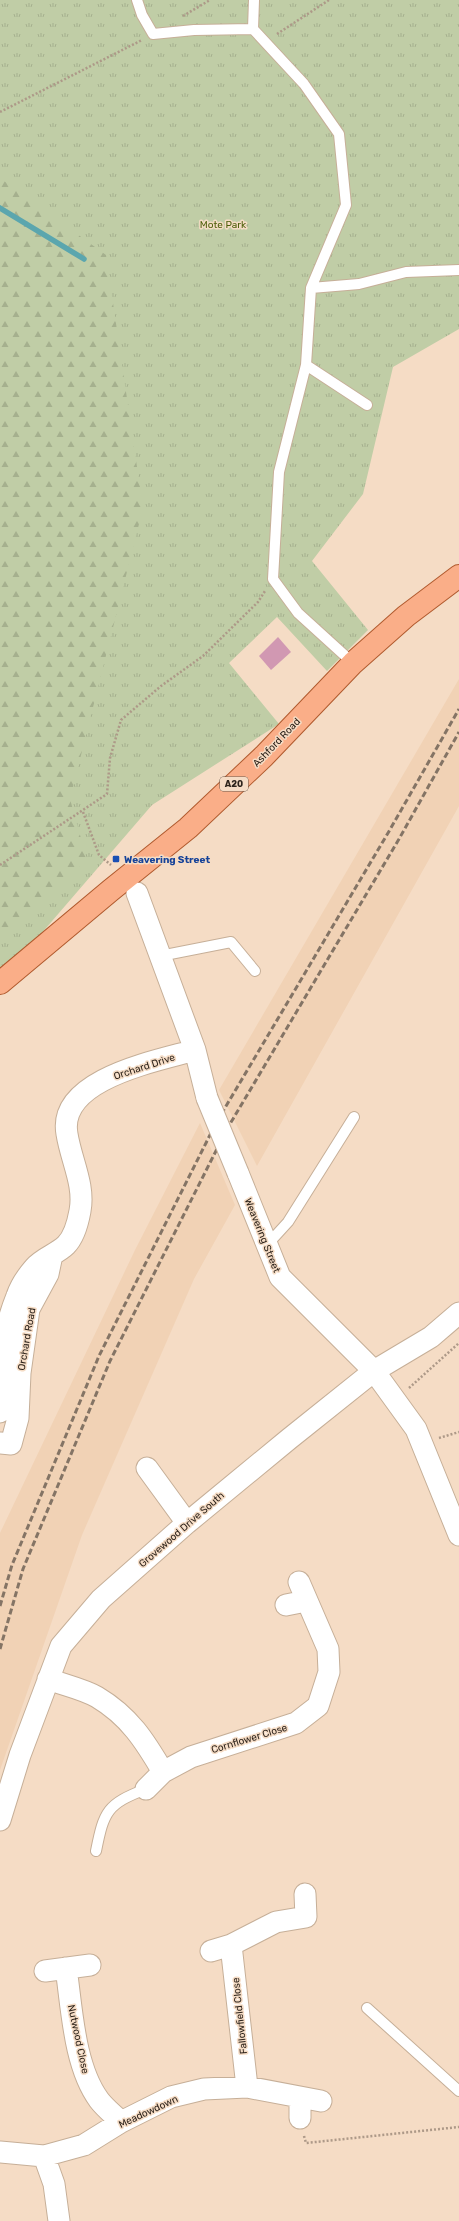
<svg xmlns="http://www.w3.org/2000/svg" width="459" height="2221" font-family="Rubik,sans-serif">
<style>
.built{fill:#f1d2b5}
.grass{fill:url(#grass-tufts)}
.forest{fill:url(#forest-firs)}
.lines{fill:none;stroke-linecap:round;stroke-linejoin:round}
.stream{stroke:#5ba6ae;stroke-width:5.5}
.building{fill:#d198b2}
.lane-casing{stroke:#c6af98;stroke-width:12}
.street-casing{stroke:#c6af98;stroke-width:23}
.primary-casing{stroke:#b05a2e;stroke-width:24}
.path{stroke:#ad9988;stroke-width:2.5;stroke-dasharray:2 2;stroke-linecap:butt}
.lane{stroke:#fff;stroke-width:10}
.street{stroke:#fff;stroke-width:21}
.primary{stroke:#faae88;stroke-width:22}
.rail{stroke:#847465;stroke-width:3;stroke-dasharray:6 3;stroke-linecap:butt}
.street-bridge-casing{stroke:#c6af98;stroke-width:23;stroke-linecap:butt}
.street-bridge{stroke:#fff;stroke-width:21}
.transit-dot{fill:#1a4fb4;stroke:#f5dcc5;stroke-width:1.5}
.labels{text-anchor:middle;stroke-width:3;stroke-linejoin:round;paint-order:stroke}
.shield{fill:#f5dcc5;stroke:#695a4e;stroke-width:1}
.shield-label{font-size:9px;font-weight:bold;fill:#2d231b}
.park-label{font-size:10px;fill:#4c5f0a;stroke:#f5dcc5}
.street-label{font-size:10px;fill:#2d231b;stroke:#f5dcc5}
.transit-label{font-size:10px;font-weight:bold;fill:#164399;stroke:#f5dcc5;text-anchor:start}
</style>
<defs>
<pattern id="grass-tufts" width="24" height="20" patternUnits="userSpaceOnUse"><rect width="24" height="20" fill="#c0cda6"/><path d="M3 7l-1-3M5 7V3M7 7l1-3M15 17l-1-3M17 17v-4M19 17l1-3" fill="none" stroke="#a5b08e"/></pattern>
<pattern id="forest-firs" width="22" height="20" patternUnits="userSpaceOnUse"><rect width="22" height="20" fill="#c0cda6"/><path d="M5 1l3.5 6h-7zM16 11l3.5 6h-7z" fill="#a5b08e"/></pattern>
</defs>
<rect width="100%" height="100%" fill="#f5dcc5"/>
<path class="built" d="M459,679v127l-202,360 -38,-76z
M200,1123l35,82 -41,74 -112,256 -82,235v-237l135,-283z"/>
<path class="grass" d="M0,0h459v329l-66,38 -30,127 -51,67 56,69 -41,41 -50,-54 -48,46 50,61 -127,81 -118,137 -34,33z"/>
<path class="forest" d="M0,178l106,77 37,253 -73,291 17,61 -87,81z"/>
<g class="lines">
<path class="stream" d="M0,208l84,51"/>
</g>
<path class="building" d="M278,637l13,15 -20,18 -12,-14z"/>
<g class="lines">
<defs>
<path id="lane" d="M137,0l5,15 11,19 41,-4 59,-1 51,55 35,50 7,71 -35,83 -5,77 -27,107 -6,107 25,34 55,50
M253,29l1,-29
M311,288l48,-4 47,-12 53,-2
M306,365l61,40
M160,956l71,-14 24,29
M267,1245l21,-23 66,-105
M96,1851c8,-40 11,-47 50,-62
M367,2008l92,83"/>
<path id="street" d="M137,893l58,157 12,48
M238,1173l42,104 94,94 42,58 43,106
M0,1412c9,-16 4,-64 7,-84 2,-10 6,-22 10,-32 3,-9 11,-21 17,-28 8,-10 23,-14 32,-23 8,-8 12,-23 14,-34 5,-26 -9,-51 -13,-77 -10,-55 90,-73 128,-84
M0,1443l11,1 7,-26 2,-45 9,-64 19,-35 4,-19
M147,1468l40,55
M286,1605l20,-4
M48,1679c16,6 35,10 49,18 32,19 48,44 66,75
M146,1789l17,-17 28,-15 105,-34 22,-17 11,-34 -1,-23 -29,-67
M0,1820l20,-65 41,-109 40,-47 86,-76 102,-84 85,-68 57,-34 28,-24
M231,1945l16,142
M211,1951l20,-6 45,-23 30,-5 -1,-23
M66,1968c6,41 8,98 33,132 6,8 15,15 22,22
M45,1971l45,-6
M300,2118v-20
M0,2152l44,4 40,-11 37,-23 50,-25 33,-8 43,-2 74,14
M44,2156l10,28 5,37"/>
<path id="primary" d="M0,983l111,-93 77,-62 76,-72 89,-93 53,-47 53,-40"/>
</defs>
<use href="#lane" class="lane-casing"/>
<use href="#street" class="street-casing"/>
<use href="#primary" class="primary-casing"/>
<path class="path" d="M183,16l27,-16
M277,34l52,-34
M0,112l142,-72
M83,812l16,43 12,10
M0,865l107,-71 3,-36 11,-38 40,-34 42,-30 55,-54 7,-11
M409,1388l50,-45
M439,1438l20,-6
M304,2136l2,7 153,-16"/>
<use href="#lane" class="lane"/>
<use href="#street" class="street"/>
<use href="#primary" class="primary"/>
<path class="rail" d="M0,1606l12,-41 87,-209 117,-233 172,-290 71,-124
M0,1649l23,-80 87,-208 117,-232 172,-290 60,-107"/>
<defs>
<path id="street-bridge" d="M207,1098l31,75"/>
</defs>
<use href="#street-bridge" class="street-bridge-casing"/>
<use href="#street-bridge" class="street-bridge"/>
</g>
<rect class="transit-dot" x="112" y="855" width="8" height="8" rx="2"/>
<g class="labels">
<rect class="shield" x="220" y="777" width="28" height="14" rx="3"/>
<g class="shield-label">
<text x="234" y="787">A20</text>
</g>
<g class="park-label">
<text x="223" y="228">Mote Park</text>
</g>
<g class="street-label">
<text transform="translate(276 742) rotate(-46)" y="4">Ashford Road</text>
<text transform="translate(144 1066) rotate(-18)" y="4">Orchard Drive</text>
<text transform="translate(263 1235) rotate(68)" y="4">Weavering Street</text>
<text transform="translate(26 1339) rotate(-80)" y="4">Orchard Road</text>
<text transform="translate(181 1529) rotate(-41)" y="4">Grovewood Drive South</text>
<text transform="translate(249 1738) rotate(-17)" y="4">Cornflower Close</text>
<text transform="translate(239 2016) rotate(-96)" y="4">Fallowfield Close</text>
<text transform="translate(79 2039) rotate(78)" y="4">Nutwood Close</text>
<text transform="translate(148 2111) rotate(-25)" y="4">Meadowdown</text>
</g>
<g class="transit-label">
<text x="124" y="863">Weavering Street</text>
</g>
</g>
</svg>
